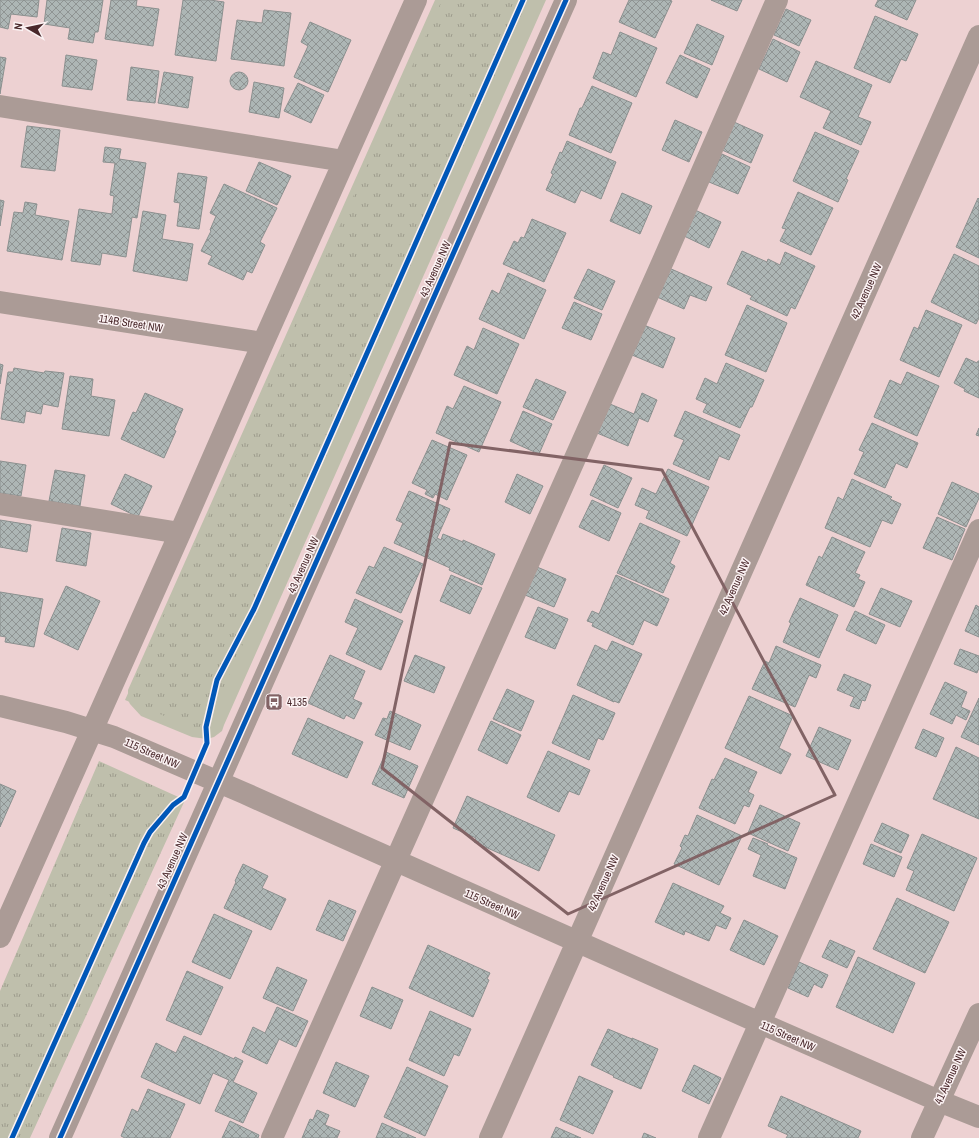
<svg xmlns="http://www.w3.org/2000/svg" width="979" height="1138" font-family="'Archivo Narrow',sans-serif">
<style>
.green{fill:#bfbfac}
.park{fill:url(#park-tufts)}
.building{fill:url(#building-cross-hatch);stroke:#8b908f}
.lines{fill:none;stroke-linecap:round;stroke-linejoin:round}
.minor{stroke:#ab9b96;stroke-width:22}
.cycleway-casing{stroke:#fbf2f3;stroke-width:8}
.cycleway{stroke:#0057b8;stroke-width:5}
.marked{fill:none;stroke:#826365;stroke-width:3;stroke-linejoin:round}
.labels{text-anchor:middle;stroke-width:3;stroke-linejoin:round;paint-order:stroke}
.street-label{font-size:11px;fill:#49282b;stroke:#fbf2f3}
.poi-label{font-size:11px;fill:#49282b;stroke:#fbf2f3;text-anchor:start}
</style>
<defs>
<pattern id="park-tufts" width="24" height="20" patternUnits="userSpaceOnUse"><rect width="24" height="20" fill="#bfbfac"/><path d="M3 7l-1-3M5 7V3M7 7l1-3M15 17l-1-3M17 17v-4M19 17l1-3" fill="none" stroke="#9d9b8c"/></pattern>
<pattern id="building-cross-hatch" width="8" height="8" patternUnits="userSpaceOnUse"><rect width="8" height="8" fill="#adb6b5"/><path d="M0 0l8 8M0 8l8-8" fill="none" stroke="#8f9493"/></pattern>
</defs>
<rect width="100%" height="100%" fill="#edd1d2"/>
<path class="green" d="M435,0h111l-306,689 -16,36 -2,6 -8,6 -7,2 -15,-2 -51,-21 -11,-12 -2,-4v-10z"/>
<path class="park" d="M442,0h86l-324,732 -79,-32z
M99,761l86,39 -155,338h-30v-147z"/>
<path class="building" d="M0,0h39l-2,17 -26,-3 -3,15 -8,-2z
M47,0h56l-5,32h-3l-2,11 -25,-4 2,-11 -26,-4z
M111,0h26l-1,6 23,3 -6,37 -48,-7z
M183,0h27l14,2 -8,59 -41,-6z
M629,0h40l3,1 -17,37 -36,-16z
M711,0h31l-5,11z
M878,0h38l-9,20 -32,-14z
M786,9l25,11 -12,26 -25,-11z
M264,10l27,3 -7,53 -53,-7 6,-39 25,3z
M875,16l43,18 -12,27 -5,-2 -11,24 -36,-15z
M310,22l41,18 -23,52 -34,-15 14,-31 -7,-4z
M697,24l27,12 -12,29 -28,-12z
M620,32l37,16 -21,49 -43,-19 10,-26 8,3z
M773,39l27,13 -13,30 -28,-13z
M66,55l31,5 -5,30 -30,-4z
M680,55l30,14 -13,29 -31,-15z
M0,57l6,1 -6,36z
M816,61l56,24 -14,32 13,5 -10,23 -38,-17 8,-17 -31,-14z
M131,67l28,4 -4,32 -28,-3z
M164,72l29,5 -5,31 -30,-5z
M230 81a9 9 0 1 1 18 0a9 9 0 1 1-18 0Z
M254,82l30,6 -5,30 -30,-6z
M298,83l26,12 -13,28 -27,-12z
M592,86l40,17 -21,50 -42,-18 11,-27h2z
M675,120l27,12 -13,30 -27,-12z
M734,122l29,13 -12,28 -29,-13z
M27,126l33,4 -5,41 -34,-4z
M815,132l44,19 -13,28 2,1 -10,22 -45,-21z
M567,141l49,21 -15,37 -20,-9 -6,13 -29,-13 7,-16 -2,-1 9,-21 2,1z
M105,147l16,2 -2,10 27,4 -9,55 -5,-1 -6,40 -24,-4 -2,12 -29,-4 8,-52 33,5 2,-18 -4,-1 5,-32 -12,-1z
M722,154l28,13 -12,27 -29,-12z
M259,162l32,14 -14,29 -31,-14z
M178,173l29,4 -8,52 -22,-3 3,-23 -6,-1z
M224,184l53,24 -17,34 5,3 -13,28 -5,-2 -4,9 -35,-16 4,-8 -11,-5 10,-20 -1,-1 6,-14 -6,-3z
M798,192l35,16 -22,47 -31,-14 6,-12 -4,-1z
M622,193l30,13 -12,28 -30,-13z
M978,198l1,1v59l-23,-11z
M0,200l4,1 -4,25z
M25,202l12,2 -2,11 34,6 -7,39 -55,-9 7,-39 9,1z
M695,210l26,12 -12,26 -25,-12z
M143,211l23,4 -4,24 31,5 -6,37 -54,-10z
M532,219l34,14 -22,49 -41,-18 11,-23 4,2 3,-6 3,1z
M742,251l25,11 1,-3 12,6 5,-13 30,14 -20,43 -4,-2 -4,9 -37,-17 2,-3 -25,-12z
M954,254l25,12v52l-3,6 -45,-22z
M669,268l43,19 -6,14 -16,-6 -6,14 -27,-12z
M588,269l27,12 -13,29 -28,-12z
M508,273l38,17 -22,49 -45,-20 13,-29 7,4z
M574,302l28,12 -11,26 -29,-12z
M747,305l40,18 -21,49 -41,-17z
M926,310l36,15 -23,52 -39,-17 14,-33 4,2z
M644,325l31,13 -12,30 -31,-13z
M483,328l36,16 -22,50 -43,-19 13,-29 7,4z
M966,358l11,5 1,-2h1v37l-15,-7 1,-2 -11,-6z
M726,363l38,17 -12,27h-2l-10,21 -37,-16 4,-8 -11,-5 9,-21 12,6z
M0,364l3,1 -3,19z
M14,368l30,5 1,-2 19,2 -6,34 -15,-3 -2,10 -15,-3 -2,12 -23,-4 7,-47h5z
M907,372l32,14 -22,50 -43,-19 16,-37 11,5z
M70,376l23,3 -2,17 24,4 -6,36 -47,-7z
M536,379l30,13 -13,28 -30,-13z
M464,386l37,16 -22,50 -43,-19 11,-27 6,3z
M145,393l38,16 -9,21 2,1 -12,27 -43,-19 12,-27 3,1z
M642,393l15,7 -9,22 -9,-4 -11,28 -31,-13 13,-29 24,10z
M523,411l29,13 -13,30 -29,-13z
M685,411l55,24 -11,25 -10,-4 -10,24 -36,-16 11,-24 -10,-4z
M872,423l46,20 -11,25 -11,-5 -11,25 -31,-14 10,-22 -5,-2z
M979,428v8l-3,-1z
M432,440l35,15 -20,45 -12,-6 -2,4 -8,-4 2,-4 -15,-7z
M0,461l26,4 -5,31 -21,-3z
M604,465l28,13 -14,30 -28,-13z
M668,469l41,18 -22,49 -41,-18 3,-7 -14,-6 7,-17 14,6z
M55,470l30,5 -5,31 -31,-5z
M125,474l27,12 -14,31 -27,-13z
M517,474l26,12 -13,28 -25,-12z
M852,479l40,18 -2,2 11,5 -9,20 -10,-4 -12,27 -45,-19 13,-31 5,3z
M952,482l27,12v4l-13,29 -28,-13z
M409,491l41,18 -13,29 4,2 2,-6 20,8v-2l32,14 -13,31 -33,-15 1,-2 -56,-25 9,-20 -7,-3z
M592,500l29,13 -12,28 -30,-14z
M937,517l28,12 -13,31 -29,-12z
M0,520l31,5 -4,27 -27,-5z
M640,523l40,18 -10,22 5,3 -12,27 -46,-20z
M62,528l29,5 -5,33 -30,-5z
M832,537l33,15 -10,21 5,2 -2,4 7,3 -11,25 -48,-22 13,-29 3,2z
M384,547l39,17 -22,49 -45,-20 13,-27 5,2z
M537,567l29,12 -12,28 -29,-12z
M451,575l31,13 -12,26 -30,-13z
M616,575l53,24 -12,27 -13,-6 -11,25 -41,-19 1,-3 -6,-2 5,-10 7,3z
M66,586l34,15 -22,49 -34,-16z
M881,588l31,13 -12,26 -31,-13z
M0,592l43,7 -9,48 -29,-5 1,-5 -6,-1z
M800,598l38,17 -19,43 -36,-16 8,-19 -2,-1z
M355,599l48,22 -22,49 -35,-16 12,-26 -13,-6z
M976,605l3,2v30l-14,-6z
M538,607l30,12 -13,30 -30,-12z
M855,611l30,14 -9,19 -30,-14z
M612,641l30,13 -23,49 -5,-2v1l-37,-17 18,-40 12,6z
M776,646l45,19 -5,13 -7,-3 -14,32 -43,-18 13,-28 4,2z
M960,649l19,7v12l-2,5 -23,-9z
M330,655l35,16 -12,28 9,4 -8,16 -8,-4 -2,4 -36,-16z
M415,655l30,12 -11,26 -30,-12z
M844,674l27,11 -6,16 -3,-1 -3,9 -9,-3 4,-9 -17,-7z
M945,682l22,10 -6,15 9,4 -4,9 -10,-5 -4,9 -22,-10z
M507,689l27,12 -13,30 -28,-12z
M573,695l42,18 -12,27 -5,-2 -9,22 -37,-17z
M749,696l44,20 -14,32 12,6 -10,20 -56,-26z
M979,698v47l-18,-8z
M390,711l31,14 -11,25 -35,-15 8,-17 4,1z
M308,718l55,24 -16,36 -55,-24z
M491,721l30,14 -14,29 -29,-14z
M819,727l32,13 -13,30 -32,-14z
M923,729l21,9 -8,19 -21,-9z
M956,747l23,11v61l-46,-20z
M548,751l42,19 -11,25 -10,-4 -10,21 -32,-15z
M386,752l32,14 -14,32 -32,-14z
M725,758l32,14 -9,20 6,3 -5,12 -5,-2 -9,19 -36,-16 13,-29 2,1z
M0,784l16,7 -16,36z
M467,796l88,39 -16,36 -65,-29 2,-4 -23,-10z
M760,805l40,18 -12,28 -40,-18z
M697,815l45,21 -23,49 -45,-21 8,-16 -2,-2 5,-11 3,1z
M882,823l27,12 -8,18 -27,-12z
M922,834l55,24 -23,53 -48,-21 8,-19 -7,-3z
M753,838l15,6 -1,1 30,13 -12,31 -32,-13 8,-21 -13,-6z
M871,844l31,13 -8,20 -31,-13z
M243,864l25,12 -6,12 24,11 -15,31 -47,-22 12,-26 -1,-1z
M673,883l51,23 -4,7 11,5 -5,11 -10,-4 -7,16 -24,-10 -1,4 -29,-13z
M897,898l52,24 -24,51 -52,-24z
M329,900l27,11 -13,30 -27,-11z
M214,914l38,17 -22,48 -38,-17z
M744,920l34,16 -14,29 -34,-15z
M830,940l25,11 -8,17 -25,-11z
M428,945l62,28 -3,6 2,1 -16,37 -64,-29z
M858,957l57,26 -22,50 -57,-26z
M799,962l29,13 -6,13 -8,-4 -6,13 -20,-9z
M277,967l30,13 -14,31 -30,-13z
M187,971l36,16 -22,48 -35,-15z
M372,987l31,13 -12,29 -31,-13z
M277,1007l31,14 -12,26 -17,-8 -12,25 -25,-12 11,-25 12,6z
M430,1011l41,18 -12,27 -5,-2 -10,22 -35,-16z
M608,1029l24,10v-1l26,11 -17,40 -28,-12 1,-1 -23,-11z
M184,1036l50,23 1,-2 8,4 -10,21 24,11 -14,30 -28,-12 14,-31 -16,-7 -13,31 -59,-27 15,-34 20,10z
M336,1062l33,14 -14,31 -32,-14z
M694,1065l27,13 -12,26 -27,-13z
M407,1067l41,19 -23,50 -41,-19z
M579,1076l34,15 -20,43 -33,-14z
M148,1089l37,15 -15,34h-45l-4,-2 11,-27 6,3z
M781,1096l80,35 -3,7h-72l2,-3 -20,-9z
M317,1110l12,5 -4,10 15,6 -3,7h-35l8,-19 3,1z
M230,1121l29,14 -1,3h-36z
M382,1123l34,15h-40z
M556,1127l25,11h-30z
M644,1133l12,5h-14z"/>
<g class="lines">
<path class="minor" d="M0,106l344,55
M0,302l263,41
M0,504l180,29
M0,706l66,16 48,15 130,56 516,230 179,78 40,16
M0,937l180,-404 83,-190 153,-343
M60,1138l506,-1138
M272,1138l391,-877 114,-261
M490,1138l489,-1102
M709,1138l270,-608
M922,1138l57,-124"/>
<defs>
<path id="cycleway" d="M12,1138l132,-295 6,-11 6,-7 17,-20 11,-8 23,-54 -1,-16 11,-47 37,-71 269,-609
M60,1138l506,-1138"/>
</defs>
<use href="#cycleway" class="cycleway-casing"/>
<use href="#cycleway" class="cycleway"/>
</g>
<path class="marked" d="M450,443l212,27 173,325 -267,119 -186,-146z"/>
<defs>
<symbol id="bus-square" viewBox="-11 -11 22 22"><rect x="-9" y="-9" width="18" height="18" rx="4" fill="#826365" stroke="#fbf2f3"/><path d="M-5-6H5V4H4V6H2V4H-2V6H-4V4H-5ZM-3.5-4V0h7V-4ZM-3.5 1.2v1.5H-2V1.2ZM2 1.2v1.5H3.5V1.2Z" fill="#fff"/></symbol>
</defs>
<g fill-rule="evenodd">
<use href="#bus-square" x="264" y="692" width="20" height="20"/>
</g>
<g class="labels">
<g class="street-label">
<text transform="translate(435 269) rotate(-66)" y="4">43 Avenue NW</text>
<text transform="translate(866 291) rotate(-66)" y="4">42 Avenue NW</text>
<text transform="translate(131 323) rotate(9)" y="4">114B Street NW</text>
<text transform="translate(303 565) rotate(-66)" y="4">43 Avenue NW</text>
<text transform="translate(734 587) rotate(-66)" y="4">42 Avenue NW</text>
<text transform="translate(152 753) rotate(24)" y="4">115 Street NW</text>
<text transform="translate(172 861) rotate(-66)" y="4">43 Avenue NW</text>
<text transform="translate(603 883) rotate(-66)" y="4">42 Avenue NW</text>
<text transform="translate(492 904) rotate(24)" y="4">115 Street NW</text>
<text transform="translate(788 1036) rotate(24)" y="4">115 Street NW</text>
<text transform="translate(950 1076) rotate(-65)" y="4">41 Avenue NW</text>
</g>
<g class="poi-label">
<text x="287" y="706">4135</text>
</g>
</g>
<g transform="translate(28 28) rotate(279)" stroke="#fbf2f3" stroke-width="3" paint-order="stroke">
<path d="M0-3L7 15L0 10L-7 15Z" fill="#49282b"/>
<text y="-6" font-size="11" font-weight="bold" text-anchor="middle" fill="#49282b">N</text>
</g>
</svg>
